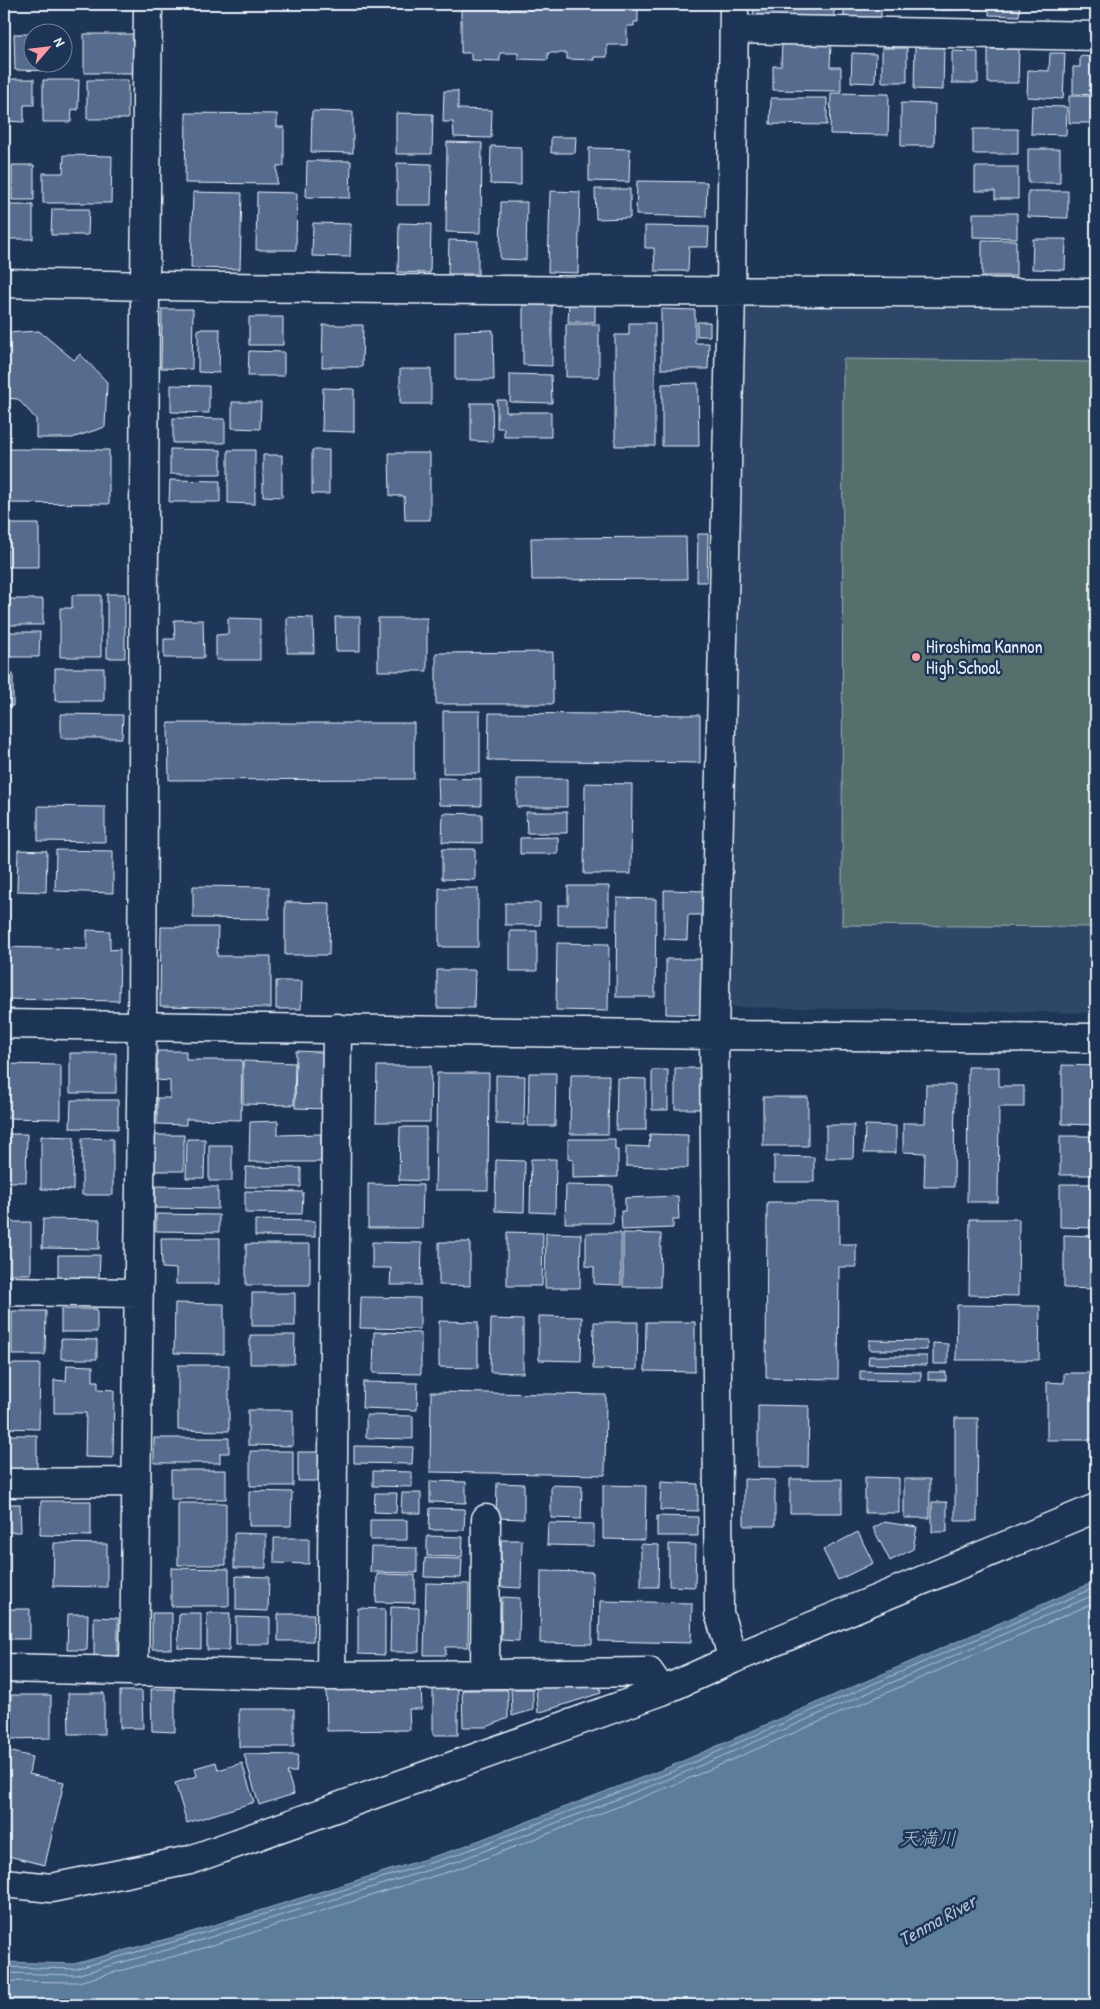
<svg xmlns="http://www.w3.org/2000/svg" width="1100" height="2009" font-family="'Patrick Hand','Klee One',sans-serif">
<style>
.built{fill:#2e4668}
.green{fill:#556f6c;stroke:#9eb0b2}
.water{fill:#5b7d9c;stroke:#93abc1}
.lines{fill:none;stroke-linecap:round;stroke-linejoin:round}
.shore{stroke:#b0c3d3;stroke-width:1}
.building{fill:#566c8f;stroke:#e8f1f8}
.minor-casing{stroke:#e8f1f8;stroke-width:31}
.minor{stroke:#1d3557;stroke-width:28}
.poi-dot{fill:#ff9aa2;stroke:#1d3557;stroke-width:2}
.labels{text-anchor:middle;stroke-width:5;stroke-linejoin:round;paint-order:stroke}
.poi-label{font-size:18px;fill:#e8f1f8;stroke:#1d3557;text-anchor:start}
.water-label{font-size:19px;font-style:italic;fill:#b0c3d3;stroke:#1d3557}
</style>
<rect width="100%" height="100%" fill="#1d3557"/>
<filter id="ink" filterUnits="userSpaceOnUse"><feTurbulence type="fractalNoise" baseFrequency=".02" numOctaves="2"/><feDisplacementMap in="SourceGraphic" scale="10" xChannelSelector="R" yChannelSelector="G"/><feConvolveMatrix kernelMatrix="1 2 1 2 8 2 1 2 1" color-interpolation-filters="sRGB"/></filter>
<g filter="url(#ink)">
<path class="built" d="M744,302l352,4v707l-368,-6z"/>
<path class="green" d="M843,359l253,3v565l-254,-2z"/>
<path class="water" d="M1096,1581v424h-1092v-43l70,2 111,-30 269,-84 215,-83z"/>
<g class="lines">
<path class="shore" d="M4,1967l71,2 112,-31 269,-83 215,-83 425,-185
M4,1973l72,2 112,-31 270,-83 216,-84 422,-183
M4,1981l74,1 112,-30 270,-84 216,-84 420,-182"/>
</g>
<path class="building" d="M535,4h23v2l-23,-1z
M754,4h80v16l-81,-2z
M844,4h37v15h-37z
M941,4h39v5l-39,1z
M989,4h31l-1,12 -30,-1z
M461,9h177v13h-4v4h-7v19h-20v12h-13v3l-27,-1v-6h-19v7l-30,-1v-6h-18v8l-29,-1v-7h-10z
M14,34h18v28h23v9l-40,-1z
M84,34h49v39h-49z
M782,43l49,1 -1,23h11v24l-68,-1v-24h8z
M915,47h29l-1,43 -29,-1z
M882,48h25v34h-25z
M988,49h31l-1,34h-30z
M952,51l26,1v31h-26z
M852,53l24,1 -1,29 -24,-1z
M1050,53h15l-2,46 -36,-2 1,-27 21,1z
M1080,56l16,1v38l-23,-1v-27h7z
M4,79h30v26h-10v17l-20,-1z
M43,80h36l-1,30 -6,-1 -1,13h-28z
M87,80h41v39h-41z
M444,91h14v18l34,1 -1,28 -37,-1 -1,-15h-10z
M831,93l58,1 -1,41 -58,-1z
M1069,96h22l1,27h-23z
M771,98h56v27l-57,-1z
M901,103l34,1 -1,42h-33z
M1032,106l35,1 -1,28 -35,-1z
M312,111l41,1v41l-42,-1z
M186,113l91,1v13h7v39h-7v18l-92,-1z
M396,113l37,1 -1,40h-36z
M973,129h45v25h-45z
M551,137h25l-1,16h-24z
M447,142l35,1 -1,90 -35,-1z
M491,146l30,1v38l-31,-1z
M589,148l41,1 -1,33 -40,-1z
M1028,149h32v34h-32z
M64,155l48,1 -1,47h-68v-30h20z
M307,161h44l-1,37 -44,-1z
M397,163l35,1 -1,41h-34z
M12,165h22v35h-22z
M975,167h43v32h-23v-8h-20z
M637,181l70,1 -1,35 -70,-2z
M595,189h35v29l-34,1z
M550,191l30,1 -2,81 -30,-1z
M1028,191h40v27l-40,-1z
M193,192l49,1 -2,76 -49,-1z
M257,192l40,1 -1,57h-40z
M501,202h26l-1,58 -26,-1z
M4,205h29v34h-29z
M52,209h37l-1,26h-37z
M973,213h44v25l-44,-1z
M313,223l38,1 -1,33 -38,-1z
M399,223l32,1 -1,49 -32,-1z
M645,226l64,1 -1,20h-19l-1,24h-33l-1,-23h-9z
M1033,239h33l-1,31 -33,-1z
M449,240l29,1v33h-30z
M982,240h34v36h-34z
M569,302h26v20h-27z
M523,305h29v61l-29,-1z
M162,309h31l-1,60 -31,-1z
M661,309l34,1v33h14l-1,26h-47z
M249,317h34v28h-34z
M697,322h13v14h-13z
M629,323h26v123h-40v-111h14z
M566,324h33v53h-33z
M323,325h40l-1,42h-40z
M198,329h22l-1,44 -21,-1z
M493,330l1,50h-39v-49z
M39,331l35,29 6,-6 27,28 -2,45 -33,11h-36v-19l-18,-20 -14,-1v-65z
M249,351l35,1v24h-36z
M400,369h31v35h-31z
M510,374l41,1 1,28 -42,-1z
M698,383l1,63h-37v-62z
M171,385l38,1v27l-38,-1z
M323,388l31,1v43l-32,-1z
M497,400h9v12h45v25h-47v-9h-7z
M232,402h29l-1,27 -28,-1z
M471,403h21l1,39 -22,-1z
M173,418l52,1v24h-52z
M4,449l105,1v54l-105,-1z
M170,449l51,1v24h-51z
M228,450h27v54l-27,-1z
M312,450h17v44h-17z
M389,453h41v67h-25l-1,-24h-14z
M263,455h19v42l-19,-1z
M170,480l50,1v21h-51z
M7,524h32v43h-32z
M698,534h10l-1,48h-10z
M686,537l1,42 -155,1 -1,-42z
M107,594h18v64h-18z
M72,595h29v62h-41v-49h12z
M4,599h39v26h-39z
M287,617l26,1 1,35h-27z
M335,617h25v34h-24z
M228,618l32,1v41h-44v-25l12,-1z
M378,618h49v53h-49z
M174,620h29l1,38h-40v-19h11z
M4,632h36l-1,25h-35z
M553,652v52h-117v-51z
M55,668h49v33h-49z
M4,674h9v32h-9z
M443,711h37v62h-37z
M489,713l211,2v48l-212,-3z
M61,714l62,1 -1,23h-61z
M168,723h246v56l-245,1z
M438,778l43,1v27l-42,-1z
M517,779h50v28h-50z
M585,783l47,1 -1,90h-47z
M38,806l67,1v35l-67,-1z
M526,812h41v21h-40z
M443,813l39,1v29l-40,-1z
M558,837v17h-38v-16z
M442,849h33v31l-33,-1z
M18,850l29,1 -1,41 -29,-1z
M56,850l57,1v42l-58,-2z
M193,886l76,1v32l-76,-1z
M568,886h41v39h-51v-20h10z
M439,888h39v59h-39z
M664,890l44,1 -1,24h-19l-1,25 -23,-1z
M617,898l39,1 -1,98h-39z
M285,902l45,1 -1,52h-44z
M505,903h35v22h-35z
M161,927h57l-1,29h54v52l-111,-2z
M87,930l23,1v19l10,-1 -1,52 -115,-2v-52l83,2z
M510,931h27v40h-27z
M557,943l52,1 -1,67 -52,-1z
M666,959h38l-1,56 -37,-1z
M437,970h38l-1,38h-37z
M276,981h26l-1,28h-25z
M157,1051h29v9h56l-1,60 -55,-1v6l-29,-1v-26h13v-17l-13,-1z
M296,1051l25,1 6,6v51l-32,-1z
M70,1053h46v40h-46z
M243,1061l52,2 -1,42 -51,-1z
M4,1064l57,1v54l-57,-1z
M1062,1065l34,1v59l-34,-1z
M377,1066h54l-1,56h-54z
M968,1067h31v19h25v21h-25l-1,95h-31z
M675,1068h25v41h-25z
M652,1070h16v40h-16z
M437,1073h52l-1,117h-53z
M529,1073h27l-1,53h-27z
M496,1075l29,1 -1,49 -28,-1z
M571,1075h38l-1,59h-38z
M617,1078l29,1v51h-30z
M926,1085h29l-1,102h-30l1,-34 -22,-1v-29h22z
M763,1097h45v49h-45z
M71,1100h47v29l-48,-1z
M278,1121v14l43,-1v28h-72l1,-40z
M826,1125h28l-1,33h-27z
M865,1125l31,1v27h-32z
M400,1127h26v54l-27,-1z
M4,1134h23l-1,48h-22z
M650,1134l38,1v33l-62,-2v-20l23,1z
M155,1135h29v36h-29z
M41,1136l33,1 -1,53 -32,-1z
M1060,1136h36v39h-36z
M82,1138l31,1v56h-31z
M187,1139h18l-1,39h-18z
M568,1139h47v11h3v27l-45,1v-18l-5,-1z
M209,1145h23v36h-23z
M774,1156l40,1v25h-40z
M531,1159h25l-1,54 -25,-1z
M496,1160l29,1 -1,51 -29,-1z
M246,1167l55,1v19h-56z
M368,1184l55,1 -1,43h-54z
M1060,1184h36v44l-36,-1z
M566,1185l47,1v37h-48z
M155,1186l63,1v22l-63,-1z
M245,1191l58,1 -1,22 -57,-1z
M678,1196l1,24h-6v8l-51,2 -1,-19h4v-13z
M767,1202h72v42h17v23h-17l-1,112 -72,-1z
M156,1214l63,1v17l-63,-1z
M43,1219l57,1 -1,29 -57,-1z
M970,1219h49l-1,77 -49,-1z
M255,1220l60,1v16l-60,-1z
M4,1222h27v52h-27z
M507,1232l36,1 -1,53h-35z
M546,1233l35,1 -1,54h-35z
M586,1233h35v52l-27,-1v-17l-8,-1z
M623,1233l38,1 -1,53h-37z
M1064,1235l31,1v53l-31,-1z
M161,1238h59v46h-44v-15l-14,-1z
M372,1242l50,1 -1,42h-31l1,-17h-19z
M439,1242h31v44l-31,-1z
M246,1244h64v41h-64z
M58,1255h42l-1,28 -41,-1z
M252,1293h43v33h-43z
M361,1297l59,1v31l-60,-1z
M175,1303l49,1v50l-50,-1z
M957,1305l83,1 -1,54h-83z
M61,1309h36v23h-36z
M12,1311h34l-1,44h-33z
M539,1316l43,1 -1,44 -42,-1z
M491,1319l32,1v53l-33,-1z
M439,1321l39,1v46l-39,-1z
M594,1322h44l-1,48 -44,-1z
M646,1322h49v50l-50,-1z
M374,1332l47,1v41l-48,-1z
M250,1335h45l-1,29h-44z
M61,1339l36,1v19h-36z
M869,1340l58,1v9h-58z
M933,1343l15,1v20h-15z
M869,1356h58v9l-59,-1z
M6,1364h34l-1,65 -34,-1z
M67,1365l26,1v15h5v8l16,1 -1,68 -28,-1 1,-44h-32v-33l12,1z
M178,1365h51v66l-51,-1z
M860,1371l61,1v9l-61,-1z
M928,1372h18v8h-18z
M1064,1373h32v67h-49v-58l17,1z
M363,1382l55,1 -1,27 -55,-2z
M431,1392l175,3 -1,80 -175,-3z
M758,1405l51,1 -1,61h-50z
M248,1410h45v36l-45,-1z
M366,1415l47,1v23l-47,-1z
M955,1418h23l-1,103h-22z
M6,1435h31v35l-32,-1z
M154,1438h75v15h-9v10h-66z
M354,1446l59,1 -1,17 -58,-1z
M250,1451h43v35h-43z
M298,1452h23l-1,29h-22z
M171,1470h55v29h-55z
M373,1471l39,1v15l-39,-1z
M865,1477l34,1v35h-34z
M744,1479l31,1v46h-31z
M790,1479h52v34h-52z
M904,1479h26v39h-26z
M430,1481l36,1v21l-36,-1z
M661,1482l37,2v27l-38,-1z
M497,1483l27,1v35l-28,-1z
M551,1485l31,1 -1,33 -30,-1z
M603,1485l43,1 -1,54 -42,-1z
M249,1491l43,1 -1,34h-42z
M375,1493h22l-1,20 -22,-1z
M402,1493h19v20h-20z
M41,1501h50v35l-51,-1z
M932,1502h15v30h-15z
M178,1503h48v62h-48z
M4,1504h16l1,28h-17z
M430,1508l35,1 -1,21h-35z
M657,1516l41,1v19h-41z
M370,1520h37v20h-37z
M884,1522l33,5 -4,22 -23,12 -17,-33z
M548,1523l46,1v22l-47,-1z
M858,1532l15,31 -35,17 -15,-30z
M234,1533l32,1v34h-32z
M427,1536l36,1 -1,20 -35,-1z
M274,1538h35v26l-35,-1z
M501,1540h21l-1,48 -20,-1z
M4,1543h4v60h-4z
M54,1543l53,1v43l-54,-1z
M641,1544l18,1 -1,42h-17z
M669,1544l27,1 -1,42 -26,-1z
M371,1547l46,1v25l-47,-1z
M425,1558l37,1 -1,19 -37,-1z
M171,1568l58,1v37h-58z
M541,1571l52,1 -1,72 -52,-1z
M377,1574l38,1v28l-39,-1z
M236,1576l33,1 -1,34 -32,-1z
M426,1583l43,1 -1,63h-22v8h-22z
M502,1597l18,1 -1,43 -18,-1z
M600,1601l92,2 -1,40 -92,-2z
M391,1607l28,1v44h-29z
M358,1608l27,1v46l-27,-1z
M8,1609h22v30h-22z
M152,1613h20v36h-20z
M179,1613h22v36l-23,-1z
M207,1613h23l-1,37h-22z
M68,1614h20l-1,36h-20z
M278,1614h36l-1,27h-35z
M94,1617l24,1v39h-24z
M236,1617l34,1v26h-34z
M421,1683l1,26h-13l1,21 -83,1 -1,-47z
M600,1685l1,8 -63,20 -2,-25z
M433,1687h25v48h-25z
M151,1689h24v43l-23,-1z
M511,1689h22v21l-21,6z
M462,1690h46v28l-21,9h-24z
M120,1691h22l1,37h-23z
M68,1693h36v41h-35z
M11,1695h40v43l-40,1z
M239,1709h55v38h-55z
M9,1751l23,6 -3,17 35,8 -19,83 -41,-10v-87z
M244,1754l54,1 -2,17h-9l7,22 -35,11z
M216,1762l2,8 24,-7 12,39 -67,21 -12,-40 22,-7 -2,-8z"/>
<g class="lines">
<defs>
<path id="minor" d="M734,29l362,7
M4,283c364,8 728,8 1092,10
M4,1024l710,11 382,3
M4,1291l134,2
M4,1483l132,-1
M733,1659l-14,-46 -5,-578 17,-744 3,-287
M4,1668l327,8 318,-4 13,19
M134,1672l8,-646 3,-740 3,-282
M485,1674l1,-155
M331,1676l6,-648
M4,1883l47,5 139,-28 472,-169 71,-32 363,-151"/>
</defs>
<use href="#minor" class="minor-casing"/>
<use href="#minor" class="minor"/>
</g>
</g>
<circle class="poi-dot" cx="916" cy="657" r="5"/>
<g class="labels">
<g class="poi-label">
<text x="926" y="653">Hiroshima Kannon<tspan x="926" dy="21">High School</tspan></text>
</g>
<g class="water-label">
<text x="928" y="1845">天満川</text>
<text transform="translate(937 1920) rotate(-29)" y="7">Tenma River</text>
</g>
</g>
<rect width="1100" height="2009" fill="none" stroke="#1d3557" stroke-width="20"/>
<rect x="10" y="10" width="1080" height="1989" fill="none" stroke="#e8f1f8" stroke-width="2" filter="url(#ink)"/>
<g transform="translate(48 48) rotate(62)"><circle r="24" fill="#1d3557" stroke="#6e8097"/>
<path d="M0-4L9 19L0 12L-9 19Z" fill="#ff9aa2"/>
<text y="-8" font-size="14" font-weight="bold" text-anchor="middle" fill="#e8f1f8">N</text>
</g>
</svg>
